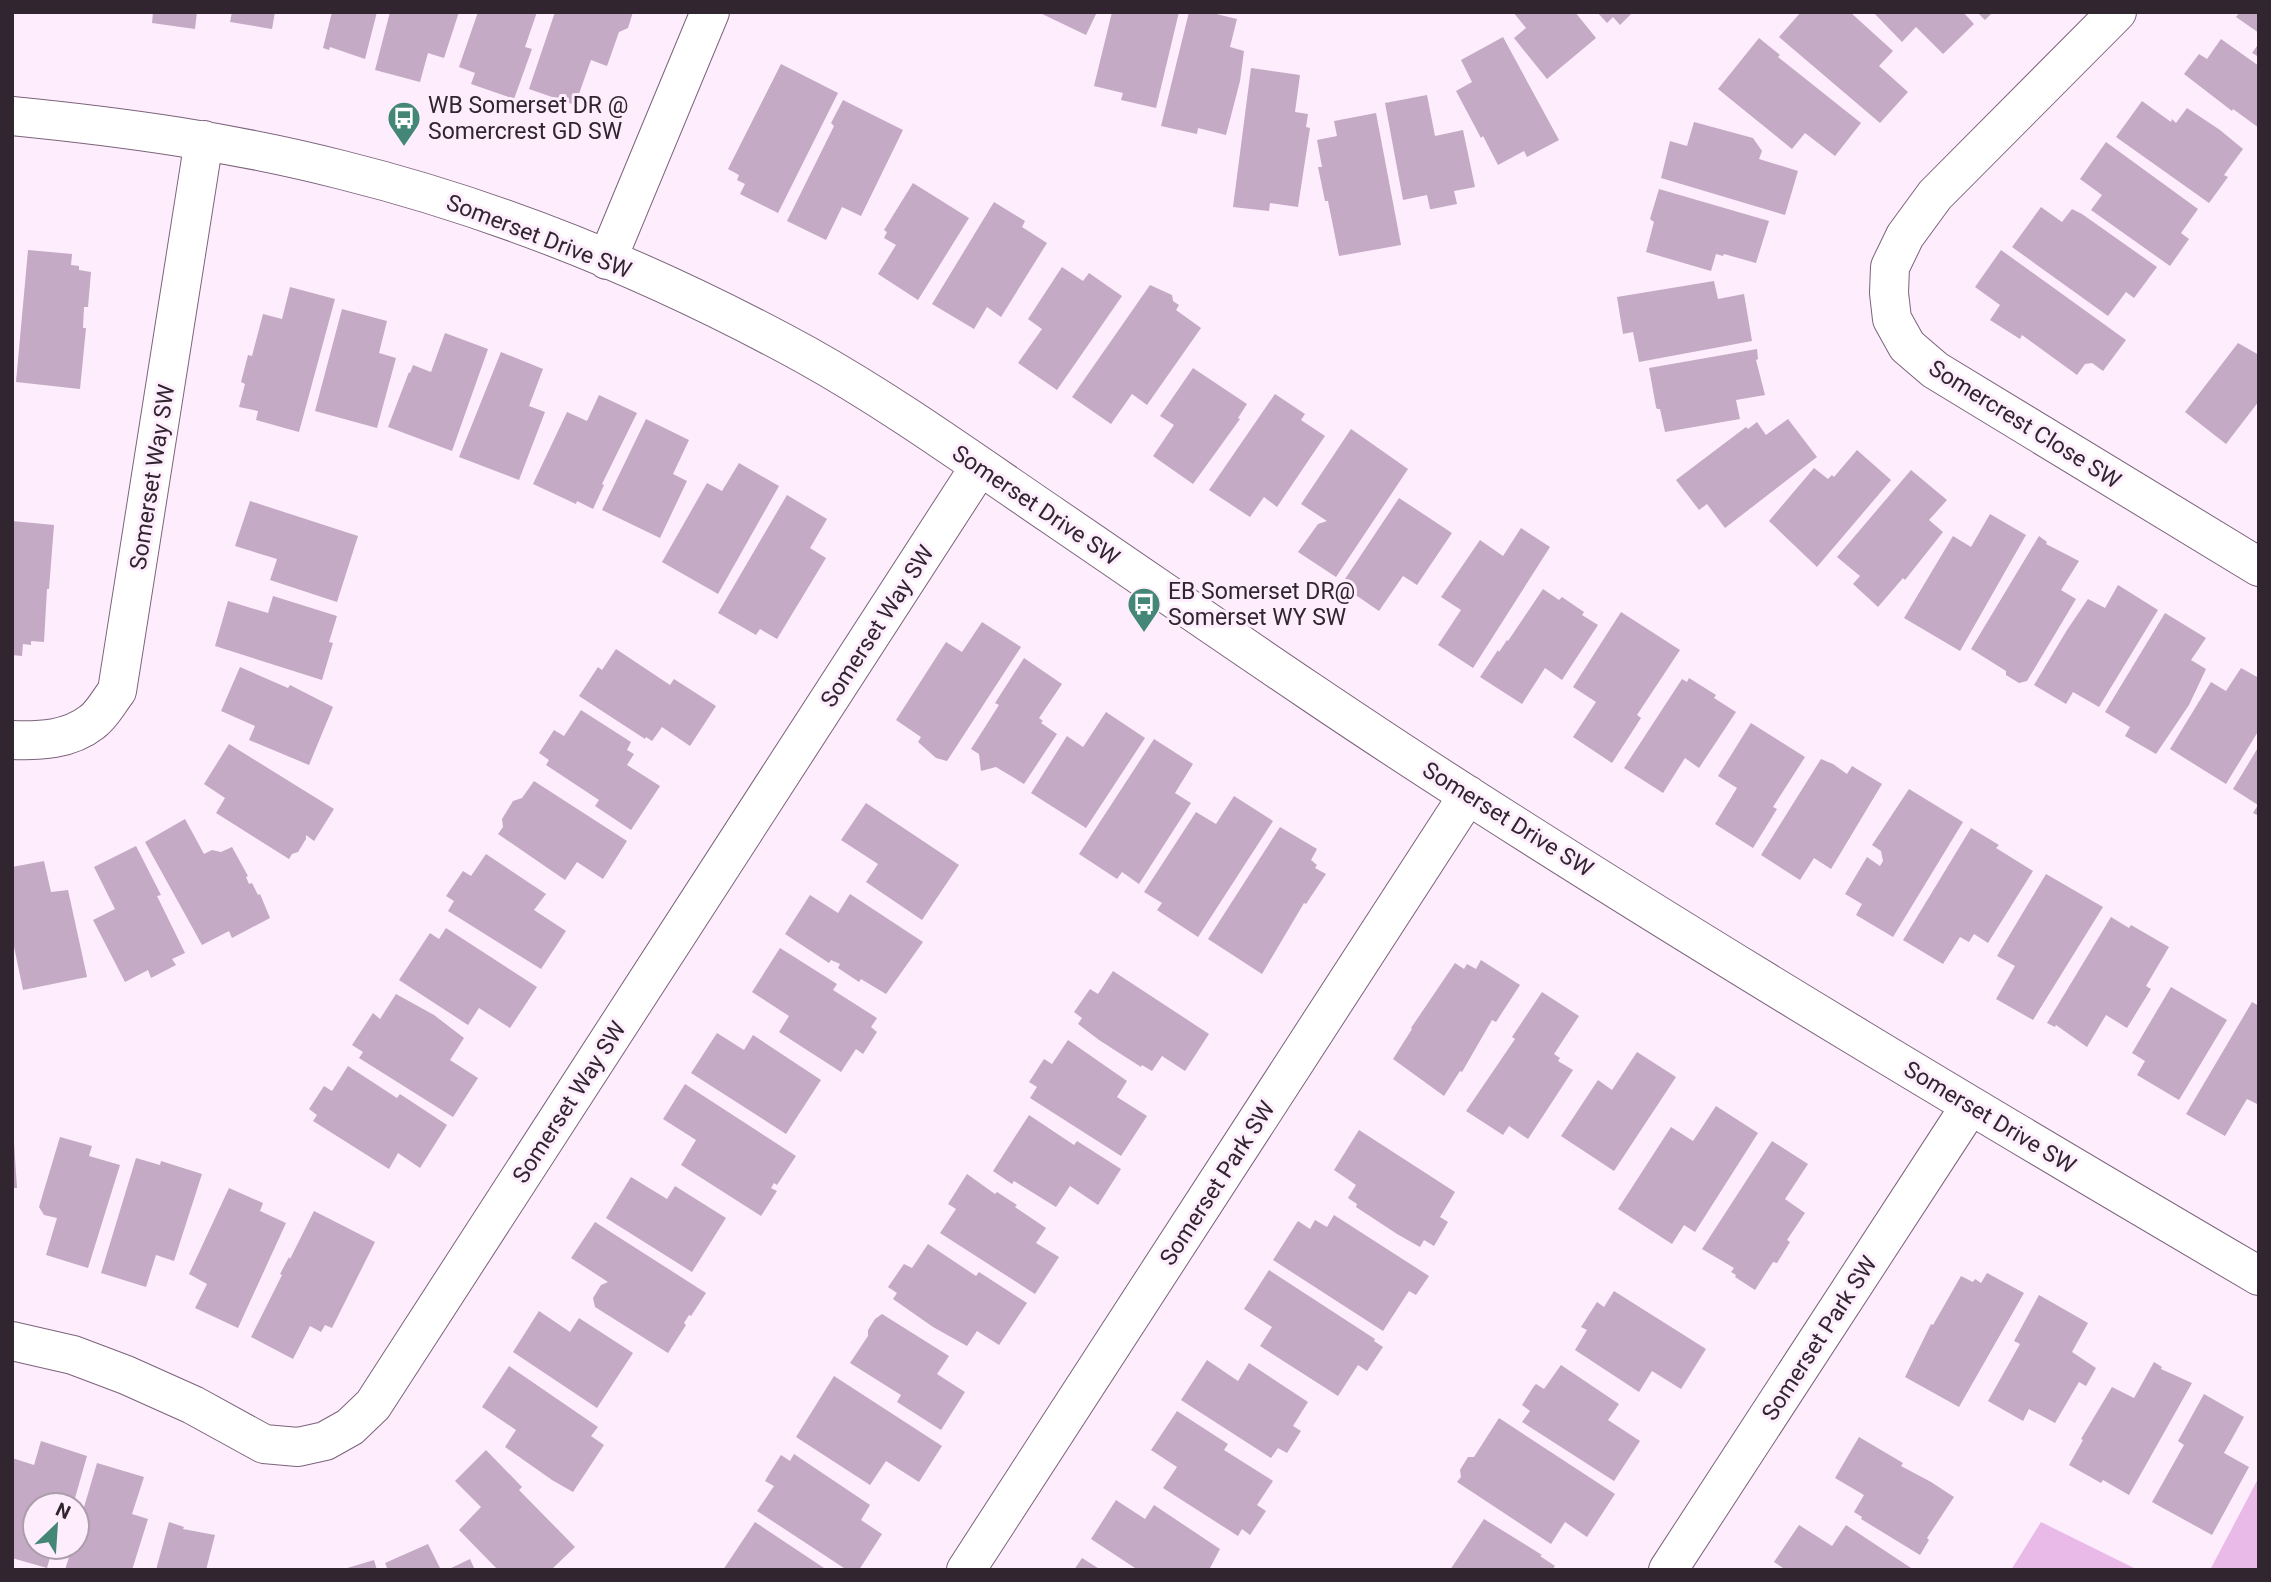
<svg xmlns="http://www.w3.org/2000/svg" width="2271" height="1582" font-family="Roboto,sans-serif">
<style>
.green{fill:#e9bae8}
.building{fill:#c4aac4}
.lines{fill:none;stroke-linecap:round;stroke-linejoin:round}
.minor-casing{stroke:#7b637b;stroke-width:40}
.minor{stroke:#fff;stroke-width:38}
.labels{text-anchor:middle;stroke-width:6;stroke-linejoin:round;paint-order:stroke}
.poi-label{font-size:23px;fill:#312630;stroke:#feedfd;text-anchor:start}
.street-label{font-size:23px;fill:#312630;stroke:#feedfd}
</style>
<rect width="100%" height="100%" fill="#feedfd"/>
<path class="green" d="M2259,1477v93h-49z
M2041,1522l97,48h-127z"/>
<path class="building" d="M153,12h44l-2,17 -43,-6z
M232,12h43l-3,17 -42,-7z
M332,12h45l-12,47 -35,-12 -1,3 -6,-2z
M390,12h69l-15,46 -16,-5 -8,29 -45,-12z
M478,12h59l-12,35 7,2 -18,50 -43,-15 4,-11 -16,-6z
M555,12h78l-5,16 -9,4 -12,34 -16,-6 -16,45 -46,-16z
M1038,12h59l-11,23z
M1112,12h67l-23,96 -35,-8 2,-7 -29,-7z
M1189,12h19l29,7 -7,28 14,4 -4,30 -14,54 -28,-7 -1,6 -36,-8z
M1513,12h62l21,26 -49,41 -33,-41 12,-10z
M1597,12h36l-13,13 -7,-8 -6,6z
M1801,12h49l43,39 -14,15 29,26 -28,31 -101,-86z
M1873,12h90l11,12 -31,30 -27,-27 -14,15z
M1977,12h16l-8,8z
M2240,12h19v21l-23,-16z
M1503,37l56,103 -32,17 -3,-6 -26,14 -15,-29 -2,2 -25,-47 16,-9 -11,-22z
M1759,38l21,17 -2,2 83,66 -26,33 -30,-23 -13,16 -74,-60z
M2221,39l38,27v62l-26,-19 -1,2 -48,-37 15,-20 8,5z
M2259,43v14l-7,-4z
M781,64l57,29 -60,120 -38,-19 5,-10 -8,-4 2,-5 -11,-6z
M1251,68l49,7 -5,37 13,2 -2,13 4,1 -12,79 -28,-4 -1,8 -36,-4z
M1427,95l8,41 28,-6 12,57 -21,4 3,13 -25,5h-2l-3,-14 -24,5 -18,-97z
M843,100l60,30 -42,86 -19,-9 -16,33 -39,-19 47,-95 -3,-3z
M2142,101l29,21 1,-3 4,4 11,-15 33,22 23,19 -19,26 4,2 -19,26 -93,-66z
M1376,113l25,132 -62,11 -11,-55h-3l-7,-34h4l-5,-27 20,-4 -3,-15z
M1694,122l59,16 9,13 -3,8 39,12 -13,44 -124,-37 9,-37 17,5z
M2106,142l92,67 -17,24 8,6 -19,27 -79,-56 11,-15 -22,-16z
M913,183l56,35 -51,82 -40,-26 18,-29 -12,-7 3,-6 -3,-2z
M1659,189l110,32 -13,42 -32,-9 -1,2 -7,-2 -5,17 -65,-19 8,-30 -4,-3z
M994,202l31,19 -3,6 25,16 -46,74 -14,-10 -13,22 -42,-25z
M2041,207l21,15 10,-13 10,5 75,53 -23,31 -8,-6 -18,24 -96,-69z
M28,250l44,4 -1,11 8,1v4l12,2 -3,35h-4l-1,21h3l-6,61 -64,-7z
M2001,250l125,90 -23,31 -11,-8 -7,1 -8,11 -55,-40 -2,4 -30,-19 10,-15 -25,-18z
M1062,267l21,14 6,-8 33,23 -65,94 -39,-27 24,-34 -14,-10z
M1714,281l4,18 26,-5 8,47 -113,21 -6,-30 -10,2 -6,-37z
M1150,285l22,10 1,6 6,4 -3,5 25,18 -54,77 -15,-11 -21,30 -39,-27z
M290,287l45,12 -36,133 -43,-12 2,-9 -19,-4 6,-23 -4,-2 7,-27 4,1 11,-42 19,5z
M342,309l45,12 -8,32 17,5 -19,70 -62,-17z
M445,333l43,16 -36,102 -64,-24 21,-55 1,1 3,-8 18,7z
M2238,343l21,12v46l-33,43 -41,-32z
M1757,349l1,10 -2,1 9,35 -29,5 4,19 -75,13 -5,-23h-3l-1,-2 -7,-39z
M501,352l42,17 -14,37 16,6 -26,68 -60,-23z
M1193,368l54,36 -9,14 2,1 -47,65 -40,-28 21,-31 -14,-9z
M1275,394l30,20 -4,6 24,16 -48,71 -13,-10 -14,20 -41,-27z
M599,395l38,18 -35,71 2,1 -11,24 -16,-8 -1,3 -43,-20 34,-72 20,9z
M646,419l43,21 -16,34 14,7 -27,57 -58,-28z
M1788,419l29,38 -92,71 -18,-24 -8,6 -23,-30 70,-53 2,2 9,-7 9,13z
M1351,429l57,40 -72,108 -38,-25 20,-28 9,-3 -26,-17z
M1857,450l34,30 -74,87 -48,-46 45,-53 14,11 4,-4 2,2z
M739,463l40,23 -61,108 -56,-32 45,-79 15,8z
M1911,470l36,30 -18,20 14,12 -38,48 -2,-2 -25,29 -25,-23 7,-8 -23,-19z
M787,495l40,24 -17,29 16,10 -49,81 -17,-10 -4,6 -38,-22z
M1399,498l53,35 -35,52 -14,-9 -24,35 -38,-26z
M250,501l108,35 -21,66 -67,-22 7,-21 -42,-13z
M1990,514l36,21 -66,116 -56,-33 49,-82 18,11z
M12,521l42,4 -5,64h-2l-3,53 -13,-1v4l-8,-1 -1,12 -10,-1z
M1521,528l29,19 -77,121 -35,-23 23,-35 -20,-13 39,-57 23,16z
M2039,536l8,6 -1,2 33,17 -18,29 15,9 -49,82 -8,2 -13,-8v-4l-35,-22z
M2118,585l40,25 -59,97 -26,-15 -7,12 -32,-19 33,-55 21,-31 17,9z
M1543,589l16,11 3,-3 22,15 -2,3 16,10 -36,55 -17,-12 -23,36 -42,-27 18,-27 1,2 8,-12 1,1z
M273,596l64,20 -8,26 4,1 -11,37 -107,-34 13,-45 40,12z
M1621,612l59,38 -43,65 4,3 -29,45 -39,-26 23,-35 -23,-15z
M2165,613l41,25 -15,22 15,9 -17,36 -33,49 -31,-18 5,-9 -25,-15z
M982,622l39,25 -74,114 -11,-3 -18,-16 3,-5 -25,-17 50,-78 16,10z
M616,649l54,36 4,-6 42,27 -26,40 -28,-19 -10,14 -6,-4 -1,2 -66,-43 19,-29 4,3z
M1024,658l38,26 -23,34 4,3 -2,2 16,11 -33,50 -28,-17 -15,4 -2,-17 -8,-5 28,-44 -4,-2z
M240,667l48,21 2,-3 43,22 -24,58 -60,-25 6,-14 -34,-15z
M2241,668l18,10v52l-33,54 -56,-35 41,-67 15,9z
M1689,678l27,17 -2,3 22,14 -37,56 -14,-10 -22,35 -39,-25 58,-89 5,3z
M581,710l50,32 -4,8 7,4 -7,11 33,21 -29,44 -36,-24 4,-6 -53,-35 3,-5 -10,-7 15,-23 10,6z
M1106,712l39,26 -59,90 -55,-35 36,-57 16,11z
M1751,723l54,34 -32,50 4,2 -24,39 -38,-24 22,-36 -19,-12z
M1154,739l39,25 -18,29 16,10 -52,81 -17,-12 -5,7 -38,-25z
M229,744l105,65 -20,32 -8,-6v4l-8,13 -6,2 -3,5 -73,-46 9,-15 -21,-14z
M2259,746v70l-6,-3 5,-8 -25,-16z
M1821,759l12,5 14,10 5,-8 30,18 -51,85 -17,-11 -14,22 -39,-25z
M534,781l93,60 -24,38 -26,-17 -12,18 -67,-46 5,-7 -1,-8 11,-18 9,-3z
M1909,789l54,33 -70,115 -37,-22 6,-11 -17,-10 22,-37 13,9 3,-5 -2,-10 -9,-6z
M1234,796l39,25 -75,116 -41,-27 5,-7 -18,-11 52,-80 20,12z
M866,803l93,62 -37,55 -56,-38 12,-18 -37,-24z
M185,819l19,35 8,-4 9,2 11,-5 16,29 -2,1 3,7 3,-1 6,12 2,-1 10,24 -38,20 -3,-7 -27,14 -57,-103z
M1280,827l37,22 -6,11 6,5 -2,3 11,6 -20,30 -2,-1 -42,71 -54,-35z
M1971,828l28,17 -3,3 37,23 -45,72 -14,-9 -5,8 -9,-5 -17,27 -40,-24z
M136,846l25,49 -4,1 28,57 -13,6 4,6 -25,13 -3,-8 -23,12 -32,-62 22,-11 -21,-42z
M486,854l60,40 -12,16 32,21 -25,38 -93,-58 6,-10 -8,-5 17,-25 8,5z
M44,861l7,31 17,-2 19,87 -64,13 -11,-53v-70z
M2046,874l57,33 -70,113 -37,-21 19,-33 -18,-10z
M850,894l73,48 -37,52 -25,-15 -2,3 -21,-14 2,-4 -9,-4 -2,3 -44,-29 25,-39 28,18z
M2111,917l18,11 2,-3 38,22 -23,39 5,3 -24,39 -21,-13 -19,32 -31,-22 -1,2 -8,-4z
M446,928l91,59 -27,41 -31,-20 -11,17 -69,-45 31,-47 9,6z
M780,948l57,36 -4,6 44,28 -6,9 6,5 -14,22 -7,-5 -15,23 -62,-40 10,-16 -37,-24z
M1481,960l39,25 -24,37 -4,-2 -30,52 -2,-1 -16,25 -51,-37 19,-30 -1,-1 44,-65 9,6 3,-5 9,5z
M1113,971l96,63 -24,37 -23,-15 -10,15 -10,-6 -1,2 -42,-27 -21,-16 4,-6 -8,-6 16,-23 8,5z
M2171,987l56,33 -48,80 -42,-25 8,-14 -13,-8z
M1542,992l37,24 -25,38 6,4 -2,3 15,9 -45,69 -19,-13 -6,9 -37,-24 49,-72 -3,-2z
M396,994l38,21 30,23 -14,22 28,18 -25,39 -94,-59 4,-6 -11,-7 21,-32 7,6z
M2252,1002l7,4v99l-12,-6 -22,37 -39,-22z
M717,1033l27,17 9,-15 68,45 -35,54 -95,-61z
M1068,1040l59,41 -10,16 30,19 -26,40 -91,-58 7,-11 -8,-5 15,-23 8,5z
M1637,1052l39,25 -62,94 -53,-35 37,-56 14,10z
M348,1066l49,32 3,-4 47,31 -27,43 -22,-15 -9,16 -76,-48 4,-6 -8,-6 15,-23 8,5z
M685,1084l111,72 -19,29 -3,-2 -3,5 6,3 -16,25 -80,-51 15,-25 -33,-21z
M1716,1106l42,27 -63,99 -11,-7 -12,19 -54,-35 53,-82 22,14z
M1029,1115l45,30 3,-4 44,28 -23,36 -28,-19 -14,21 -42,-26 -2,3 -19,-13z
M1359,1130l96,62 -15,25 8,5 -14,24 -10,-6 -4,7 -23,-13 -41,-27 1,-3 -9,-6 8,-13 -22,-15z
M60,1137l32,9 -3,10 31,9 -32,103 -42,-13 11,-37 -13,-3 -5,-8z
M1772,1141l36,23 -23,35 20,14 -18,27 3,2 -13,21 -4,-1 -18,28 -20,-13 1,-2 -5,-3 3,-4 -32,-19z
M12,1143h2l3,45h-5z
M136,1158l24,7 1,-4 41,13 -28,87 -18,-6 -10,32 -45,-14z
M967,1174l28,20 2,-2 20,13 -2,2 31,21 -10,15 23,14 -24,37 -95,-61 16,-24 -8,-5z
M631,1177l36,22 8,-13 51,32 -34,54 -86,-54z
M229,1188l34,15 -3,8 26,12 -48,105 -43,-20 12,-24 -18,-10z
M314,1211l61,31 -43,86 -7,-3 -4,7 -11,-6 -17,33 -42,-22 31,-62 -2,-1 9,-17 1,2z
M1334,1215l95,61 -13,19 -7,-4 -26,40 -110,-71 25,-39 12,8 5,-9 12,7z
M595,1222l111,71 -15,23 -2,-1 -5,8 2,2 -18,28 -73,-46 -2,-9 8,-13 7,-3 -37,-24z
M928,1244l48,32 3,-4 48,31 -28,42 -22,-14 -10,15 -34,-19 -40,-28 4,-6 -9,-6 16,-23 8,4z
M1269,1270l106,69 -1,2 9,6 -16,24 -9,-6 -20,31 -78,-50 12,-19 -28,-18z
M1987,1273l37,20 -65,114 -54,-30 26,-53 2,1 28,-49 12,6 2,-3 6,4z
M1614,1291l92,58 -25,40 -29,-18 -13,21 -64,-42 12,-20 -6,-3 16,-25 7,5z
M2039,1295l49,28 -16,29 24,16 -10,18 -7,-4 -24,41 -26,-14 -6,12 -35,-20 32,-57 -6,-3z
M539,1311l31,21 9,-14 54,35 -36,55 -84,-56z
M882,1314l67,42 -12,18 28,18 -24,38 -44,-28 4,-7 -51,-32 18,-27v-6l7,-11z
M1207,1360l31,21 11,-18 59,39 -15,24 8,5 -14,22 -9,-5 -7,10 -90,-58z
M2154,1362l8,5 -1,2 31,14 -63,112 -26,-15 -2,3 -32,-18 14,-25 -2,-1 31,-52 22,11z
M1561,1365l58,39 -11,16 32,21 -26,40 -92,-59 8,-11 -8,-6 12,-19 2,-2 8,5z
M509,1366l89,61 -7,9 13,9 -31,47 -21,-12 -47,-33 11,-17 -34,-23z
M834,1376l108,70 -23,36 -33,-21 -16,24 -74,-48z
M2204,1394l40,23 -20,36 25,14 -37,68 -60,-33 32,-57 -6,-4z
M1177,1411l51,33 -4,6 49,31 -16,24 9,6 -16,24 -8,-6 -4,7 -75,-48 14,-21 -26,-17z
M1499,1418l116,76 -28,43 -22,-15 -14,22 -94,-62 4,-5 -1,-7 8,-13h6z
M1859,1437l44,26 -2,3 30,16 23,15 -27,41 2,2 -9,15 -59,-36 1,-2 -8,-5 10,-17 -29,-17z
M41,1441l46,15 -14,49h-38v42h18l-6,21 -35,-10v-100l22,7z
M486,1450l36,37 -3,3 56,57 -23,22 -54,1 -39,-40 22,-23 -26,-26z
M794,1454l76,51 -9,15 21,14 -23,36h-12l-90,-59 17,-25 -9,-5 4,-7 12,-19 9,6z
M97,1463l47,14 -12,37 16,5 -16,51h-67l7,-23h5v-16z
M1116,1500l29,19 9,-14 66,44 -11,21h-71l-47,-31z
M1484,1519l58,36 -2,1 15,10 -3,4h-102z
M169,1522l15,5 -1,2 32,6 -9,35h-50z
M755,1522l72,48h-104z
M1799,1525l33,21 14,-21 68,45h-128l-12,-8z
M428,1544l13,26h-53l-3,-7z
M1082,1558l19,12h-27z
M470,1559l5,11h-28z
M374,1560l3,10h-33v-1z"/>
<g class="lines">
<defs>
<path id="minor" d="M2117,12l-182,183 -30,41 -15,31 -1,26 3,26 15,27 28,24 324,197
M12,116c111,11 221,26 330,54 161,40 318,105 464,185 86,48 166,106 247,161 138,94 275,190 416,280 259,166 524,324 790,480
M607,260l103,-248
M12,740c28,1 57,0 80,-18 10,-7 17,-21 25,-31l87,-551
M12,1341l61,14 53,20 67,30 71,39 34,3 27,-6 25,-14 23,-22 607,-939
M966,1570l502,-775
M1668,1570l302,-464"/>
</defs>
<use href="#minor" class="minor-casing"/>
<use href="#minor" class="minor"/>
</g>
<defs>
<symbol id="bus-pin" viewBox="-11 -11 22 30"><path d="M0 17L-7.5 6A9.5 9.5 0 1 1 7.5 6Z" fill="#458777" stroke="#feedfd"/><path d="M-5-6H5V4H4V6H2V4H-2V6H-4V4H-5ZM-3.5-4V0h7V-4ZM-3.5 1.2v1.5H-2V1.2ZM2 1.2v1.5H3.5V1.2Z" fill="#fff"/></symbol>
</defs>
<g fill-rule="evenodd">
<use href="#bus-pin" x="385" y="99" width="38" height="52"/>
<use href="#bus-pin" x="1125" y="585" width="38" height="52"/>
</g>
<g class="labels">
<g class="poi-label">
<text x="428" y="113">WB Somerset DR @<tspan x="428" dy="26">Somercrest GD SW</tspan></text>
<text x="1168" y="599">EB Somerset DR@<tspan x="1168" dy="26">Somerset WY SW</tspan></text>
</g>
<g class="street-label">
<text transform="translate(539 236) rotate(21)" y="8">Somerset Drive SW</text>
<text transform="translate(2025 424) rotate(32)" y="8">Somercrest Close SW</text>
<text transform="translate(152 477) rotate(-81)" y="8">Somerset Way SW</text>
<text transform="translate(1036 505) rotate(34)" y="8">Somerset Drive SW</text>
<text transform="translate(877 626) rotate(-57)" y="8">Somerset Way SW</text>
<text transform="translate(1508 819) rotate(32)" y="8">Somerset Drive SW</text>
<text transform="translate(569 1102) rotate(-57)" y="8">Somerset Way SW</text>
<text transform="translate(1990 1117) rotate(31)" y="8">Somerset Drive SW</text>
<text transform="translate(1217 1183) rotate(-57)" y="8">Somerset Park SW</text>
<text transform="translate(1819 1338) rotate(-57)" y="8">Somerset Park SW</text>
</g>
</g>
<rect width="2271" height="1582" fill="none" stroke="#312630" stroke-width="28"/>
<g transform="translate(56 1526) rotate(25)"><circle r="33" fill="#feedfd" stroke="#ac9dab" stroke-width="2"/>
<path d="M0-5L12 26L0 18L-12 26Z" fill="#458777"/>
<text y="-10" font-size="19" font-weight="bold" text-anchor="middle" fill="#312630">N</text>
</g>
</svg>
